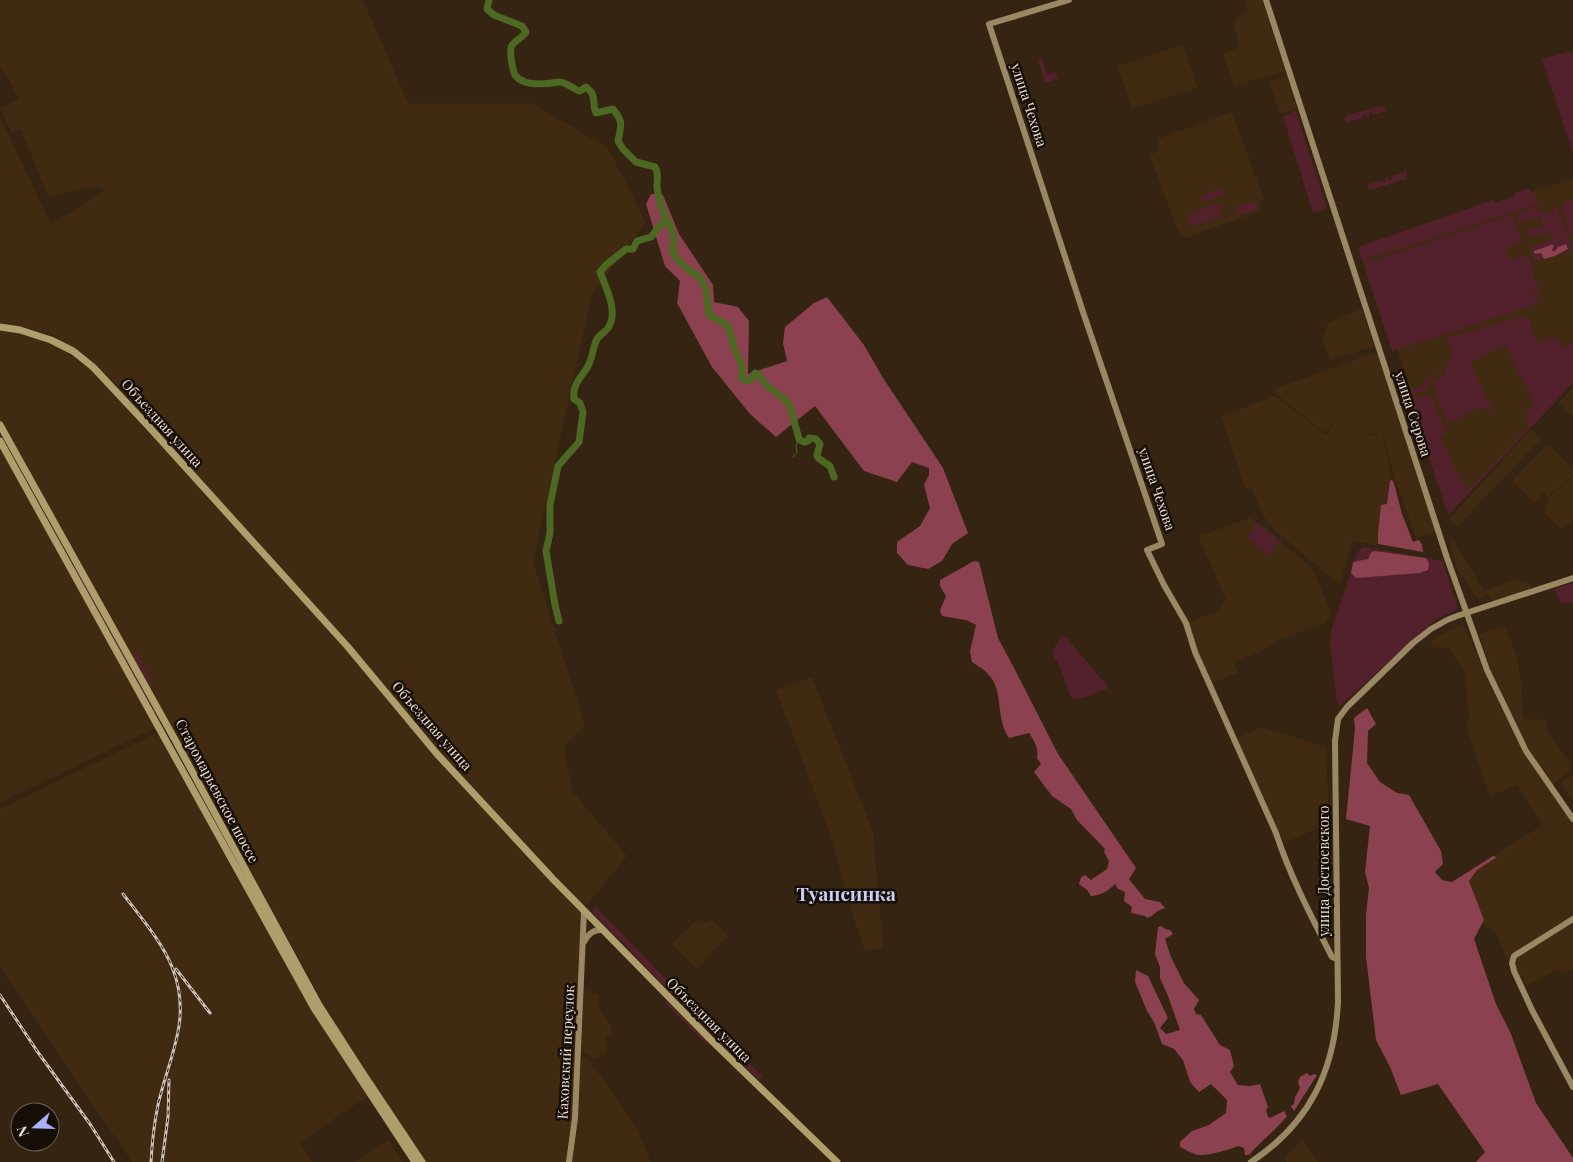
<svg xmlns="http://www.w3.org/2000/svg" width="1573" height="1162" font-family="'Playfair Display',serif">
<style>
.built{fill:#402a11}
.green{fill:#53212b}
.forest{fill:#8c4150}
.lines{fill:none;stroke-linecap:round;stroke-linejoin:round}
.stream{stroke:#4c6823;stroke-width:1}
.river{stroke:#4c6823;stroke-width:7}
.secondary{stroke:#9a8864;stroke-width:6}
.primary{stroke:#ad9e6b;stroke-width:7}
.rail-casing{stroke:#cec1b5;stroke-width:3}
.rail{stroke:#170f07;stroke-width:1;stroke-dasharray:4;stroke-linecap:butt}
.labels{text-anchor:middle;stroke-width:5;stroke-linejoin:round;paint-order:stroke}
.street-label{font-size:14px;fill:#ede1d6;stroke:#170f07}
.district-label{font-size:19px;font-weight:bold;fill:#cacefa;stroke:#170f07}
</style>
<rect width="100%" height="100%" fill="#352411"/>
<path class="built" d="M0,0h363l45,103h123l77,45 38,74 -54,72 -59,267 52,165 -21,21 9,45 54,64 -42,51 -144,-153 -64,-77 -211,-237 10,-7 -14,-18 -9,4 -24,-41 -12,8 -21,-22 -40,-27 -15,-5 -41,-9v-206l51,107 55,-34 -9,-4 -49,10 -27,-66 -10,2 -11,-24 19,-9 -19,-35z
M1245,0h17l23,71 -51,15 -11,-33 17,-6 -7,-22 5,-8 10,-4z
M1179,46l6,3 13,39 -66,21 -14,-43z
M1287,76l10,32 -17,6 -11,-33z
M1232,112l32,88 -5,2 3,8 -76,28 -8,-7 -28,-75 9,-7 -1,-10z
M1573,178v205l-123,130h-2l-42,-121 5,-2 -49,-142z
M1362,309l12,37 -44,14 -8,-20 7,-18z
M0,330l39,9 25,11 26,19 257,280 234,263 -9,209 -6,41h-141l-82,-124 -343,-617z
M1374,353l5,3 57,176 -20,6 -21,-59 -13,-48 -11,3 -33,-11 33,12 11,-3 10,48 -2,1 -3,23 -8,31 -1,9 -3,1 -23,-4 -12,44 -69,-58 -8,-12 -12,-27 -5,2 -25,-74 54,-20 51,39 9,-13 -10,11 -48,-38 -4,-6z
M1573,387v29l-15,-13z
M1531,429l10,10 -84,88 -8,-8z
M0,444l157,283 -157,76z
M1546,445l3,2 1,-1 23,23v6l-25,22 -5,-4 -9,10 -22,-22z
M1573,476v44l-11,10 -18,-17 4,-15z
M1250,518l16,10 47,41 18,44 -5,10 -48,17 -17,11 -27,11 4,11 -26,10 -15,-31 -9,-29 23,-10h6l9,-13 -28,-64z
M1453,539l31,52 30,-12 16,5 2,5 -40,13 -3,-9 -11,6 -15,-23 -3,1 -10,-30z
M1461,625l4,3 24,55 28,58 56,83v145l-11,6 -4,-6 -31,17 -13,-22 -8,-7 -12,-27 -9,-3 -1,-7 -15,-39 8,-11 19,-13 -3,-1 50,-31 -26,-40 -27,11 -25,-73 3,-2 1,-7 -5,-42 -14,-23 -16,-3 -4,-5 11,-7z
M1504,625l13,31 4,27 2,36h23l2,12 23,33 -1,6 -18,15 -25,-39 -36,-75 -12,-37z
M812,677l61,155 10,116 -18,3 -11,-31 -25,-89 -53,-141z
M1262,727l64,20 3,76 -44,20 -36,-74 -13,-31z
M155,734l6,4 207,358 -68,46 12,20h-180l-132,-195v-158z
M1573,775v26l-12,-18z
M1316,844l17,2v19h-3l-14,-16z
M711,918l17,17 -31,34 -25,-25 25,-24 10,2z
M584,990l15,5 -1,7 3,9 11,15 -1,9 -5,1 1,14 -2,4 -12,6 -5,-6 -7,-2z
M585,1056l2,1 48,68 16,37h-79l5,-33 4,-70z
M1303,1139l15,23h-31l-2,-5z
M388,1141l15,21h-48z"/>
<path class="green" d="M1570,51l3,5v97l-31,-94z
M1042,59l5,15 8,-3 3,8 -13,4 -7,-23z
M1382,106l3,1 1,4 -13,4 -1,-3 -3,1 1,3 -4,1 -1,-3 -3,1 1,3 -17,5 -1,-5 2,-3z
M1296,111l31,98 -14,4 -30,-97z
M1404,170h1l2,5 -1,4 -36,11 -2,-2 -2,-5 2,-1 1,2 13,-4 1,2 3,-1 -1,-2 3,-1 1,2 3,-1 -1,-3 13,-4z
M1221,188l3,7 -22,8 -2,-7z
M1527,189l3,1 8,9 -1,3 -3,4 -168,53 1,3 145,-47 10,27 -16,6 4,12 18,-5 14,47 -1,1 -8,-13 -2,2 7,12 -146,47 -34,-104 135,-47 1,3 21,-7v-3z
M1255,200l3,9 -19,7 -4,-9z
M1573,200v35l-2,1 -9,-30 5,-5z
M1218,203l4,13 -30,11 -5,-12z
M1540,206h5l-7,3 2,5 4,-2 1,3 9,-3 -1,-5h3l3,3 13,37 -4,4 -33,10 -5,-14 23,-8 -2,-7 -21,7 -3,-9 16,-5 -3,-8 -21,6 -3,-9z
M1525,316l3,1 8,23 2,3h4l2,-5h14l3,9 12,-4v40l-123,130h-2l-38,-110 4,-1v-3l14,-5 4,2 12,33 2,2h2l-8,7v1l26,50 4,-1 59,-61 -4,-13 7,-8 1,-5 -28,-56 -35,17 23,48 -2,2 -6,-5 -6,1 -31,16 -15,-38v-4l10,-6 10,-24 -1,-4 -5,-6 2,-5z
M1440,366l2,1 -2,8 -12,5 1,9 -17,6 -1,-5 14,-5 -2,-6 17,-5 -2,-7z
M1257,523l22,18 -11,14 -22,-18z
M1364,547l79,14 15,48 -23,11 -95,86 -3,-3 -7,-60 1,-12 27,-80z
M76,567l85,153 -2,1 -85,-152z
M1573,583v19l-12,2 -7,-15z
M1062,636l4,1 43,51 -32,12 -6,-2 -11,-31 -7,-12 2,-9z
M136,652l18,33 -7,1 -16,-31z
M595,906l105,108 -2,1h-5l-57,-58 -16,-18 -5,-3 -20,-21 -2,-4z
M667,1001l41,41 -1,3 -42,-42z
M704,1017l32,32v1l-4,2 -4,-1 -26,-27 -1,-3z
M741,1054l21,22 -3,4 -21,-20v-4z"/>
<path class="forest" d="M651,194l12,1 16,39 34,51 1,17 24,5 11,14 -1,53 39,-13 -4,-18 2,-16 29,-24 13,-6 37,48 19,33 60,90 25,65 -16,11 -10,17 -14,8 -20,-4 -11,-12v-11l23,-16 10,-18 -6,-23 5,-10v-7l-17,-6 -15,20 -33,-11 -49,-65 -39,31 -26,-23 -38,-47 -35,-64 3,-22 -15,-15 -19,-62z
M1566,244l2,5 -13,7 -11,3 -3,-6 -5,1 -2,-1v-2l17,-6h3l-2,5 2,2 4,-5z
M1392,480l2,3 8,31 11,28 6,-2 3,5 1,7 -45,-8v-11l3,-28 6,-1 3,-23z
M1374,551l52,7 3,5 -1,7 -8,3 -64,5 -5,-5 2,-11 15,-3 3,-6z
M974,561l5,1 19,76 15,28 45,88 78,114 -7,11 16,20 15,3 5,6c-9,2 -11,8 -18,10l-2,-2 -14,-3 1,-6 -8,-6 1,-9 -7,-3 -3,-5c-7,7 -13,11 -24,12l-4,-6 -8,-6 2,-7 4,-2 6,5 16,-11 2,-8 -5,-9 1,-3 -28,-29 -6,-11 -19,-13 -18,-24 7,-8 -4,-6c2,-9 -3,-18 -8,-25l-20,5c-14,-20 -5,-49 -21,-64 -4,-5 -11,-8 -16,-12l-2,-11 6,-26 -10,-5 -24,-4 -2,-6 6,-14 -6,-10v-6z
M1367,708l9,16 -8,7 -1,32 13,19 17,11 12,2 32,56 2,13 -8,8 7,8 10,2 41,-26 4,1 -20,13 -8,11 15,39 -10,19 22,65 15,30 25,69 37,55v4h-97l9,-10 -47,-68 -37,11 -11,-28 -14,-27 -10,-83v-42l3,-27 -4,-16 5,-46 -24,-7 9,-90 -1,-11z
M1162,926l3,3 5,1 3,4 -8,5 6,18 13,26 15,17 -5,9 2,5 5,1 19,30 10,5 4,16 -4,6 8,13 12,1 10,-2 8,23 -2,3 2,7 2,1 14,-7 3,5c-11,14 -26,25 -38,39h-4l-1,-7 -5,-2c-10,3 -34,12 -44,8 -5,-1 -10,-5 -15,-7v-5l12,-11 17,-6 17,-12 1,-13 -16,-16 -12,8 -9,-10 -7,-22 -9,-11 -12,-5 -8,-22 -7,-11 -12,-29 1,-12 12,6 20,42 -8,10 6,6 14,-4 -12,-34 -8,-18v-11l-5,-13 3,-27z
M1307,1073l3,3 4,-2 3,1 -23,36 -3,-5 3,-2 1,-7 5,-9 -2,-6 2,-5z"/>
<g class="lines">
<path class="stream" d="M793,457l4,-5 -1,-6 3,-7"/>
<path class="river" d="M489,0l-2,9 7,6 28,11 4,6c-4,7 -13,8 -15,16 -1,5 0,11 1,16 1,3 1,8 3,11 8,12 32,9 44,7 8,0 18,10 21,9 2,-1 4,-3 6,-4 12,9 5,15 10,26l17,-4c11,14 8,16 5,32l5,8 13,13 19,5c4,7 2,11 2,19 0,5 2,11 3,16 4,18 19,30 12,49 5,9 10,14 18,20 3,2 8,4 10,7 10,11 5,26 10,38l5,2 13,8 6,21 8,19v13l5,2 4,-1 4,-7 3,1 8,11 20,15 5,10 8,29 5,3 4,-1 1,-3 7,1 4,5 -3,11 1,3 12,8 4,11
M559,621l-4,-16 -9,-54 4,-18v-28l8,-39 21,-24 4,-30 -3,-9 -6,-4c-2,-13 6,-21 13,-31 6,-10 6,-22 10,-29 3,-4 8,-7 11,-11 11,-16 -2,-40 -8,-56l6,-7 20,-16h7l4,-8 14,-4 15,-19"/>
<path class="secondary" d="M1069,0l-80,24 94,288 79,232 -15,6 17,35 22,38 9,29 81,181c14,43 35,83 56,124l5,2
M1266,0l181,558 40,112 39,81 47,68
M1573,919l-59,37 -2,7 2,8 18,39 41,77
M584,942c4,-8 9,-13 18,-12
M569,1162l6,-44 9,-207
M1251,1162c59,-39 84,-92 87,-161l-3,-260 3,-22 9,-12 66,-64 18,-14 16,-9 10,-4 116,-38"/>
<path class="primary" d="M0,327l20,3 31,10 22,11 20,16 57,61 198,219 89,107 116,125 160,163 124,120
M0,425l174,313 145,267 43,67 60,90
M0,441l314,567 101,154"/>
<defs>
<path id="rail" d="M123,894c16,21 40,49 49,73 21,52 -3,89 -14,138 -4,19 -6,38 -7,57
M176,969l34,44
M0,995l37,56 53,73 24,38
M162,1162l6,-45 1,-37"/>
</defs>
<use href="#rail" class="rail-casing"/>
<use href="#rail" class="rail"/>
</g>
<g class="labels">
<g class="street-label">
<text transform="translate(1029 105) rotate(72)" y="5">улица Чехова</text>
<text transform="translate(1413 414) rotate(72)" y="5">улица Серова</text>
<text transform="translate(162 423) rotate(48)" y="5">Объездная улица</text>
<text transform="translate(1157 489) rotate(71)" y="5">улица Чехова</text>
<text transform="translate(432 726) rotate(49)" y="5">Объездная улица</text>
<text transform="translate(217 791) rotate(62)" y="5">Старомарьевское шоссе</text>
<text transform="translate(1324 871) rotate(-90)" y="5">улица Достоевского</text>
<text transform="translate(709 1020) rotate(45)" y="5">Объездная улица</text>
<text transform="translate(566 1052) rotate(-87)" y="5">Каховский переулок</text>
</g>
<g class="district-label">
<text x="846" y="901">Туапсинка</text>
</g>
</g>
<g transform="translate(35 1127) rotate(250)"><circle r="24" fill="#170f07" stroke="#6d635a"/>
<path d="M0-4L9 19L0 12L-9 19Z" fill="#aab0fb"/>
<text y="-8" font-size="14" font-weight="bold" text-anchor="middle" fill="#ede1d6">N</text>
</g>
</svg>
